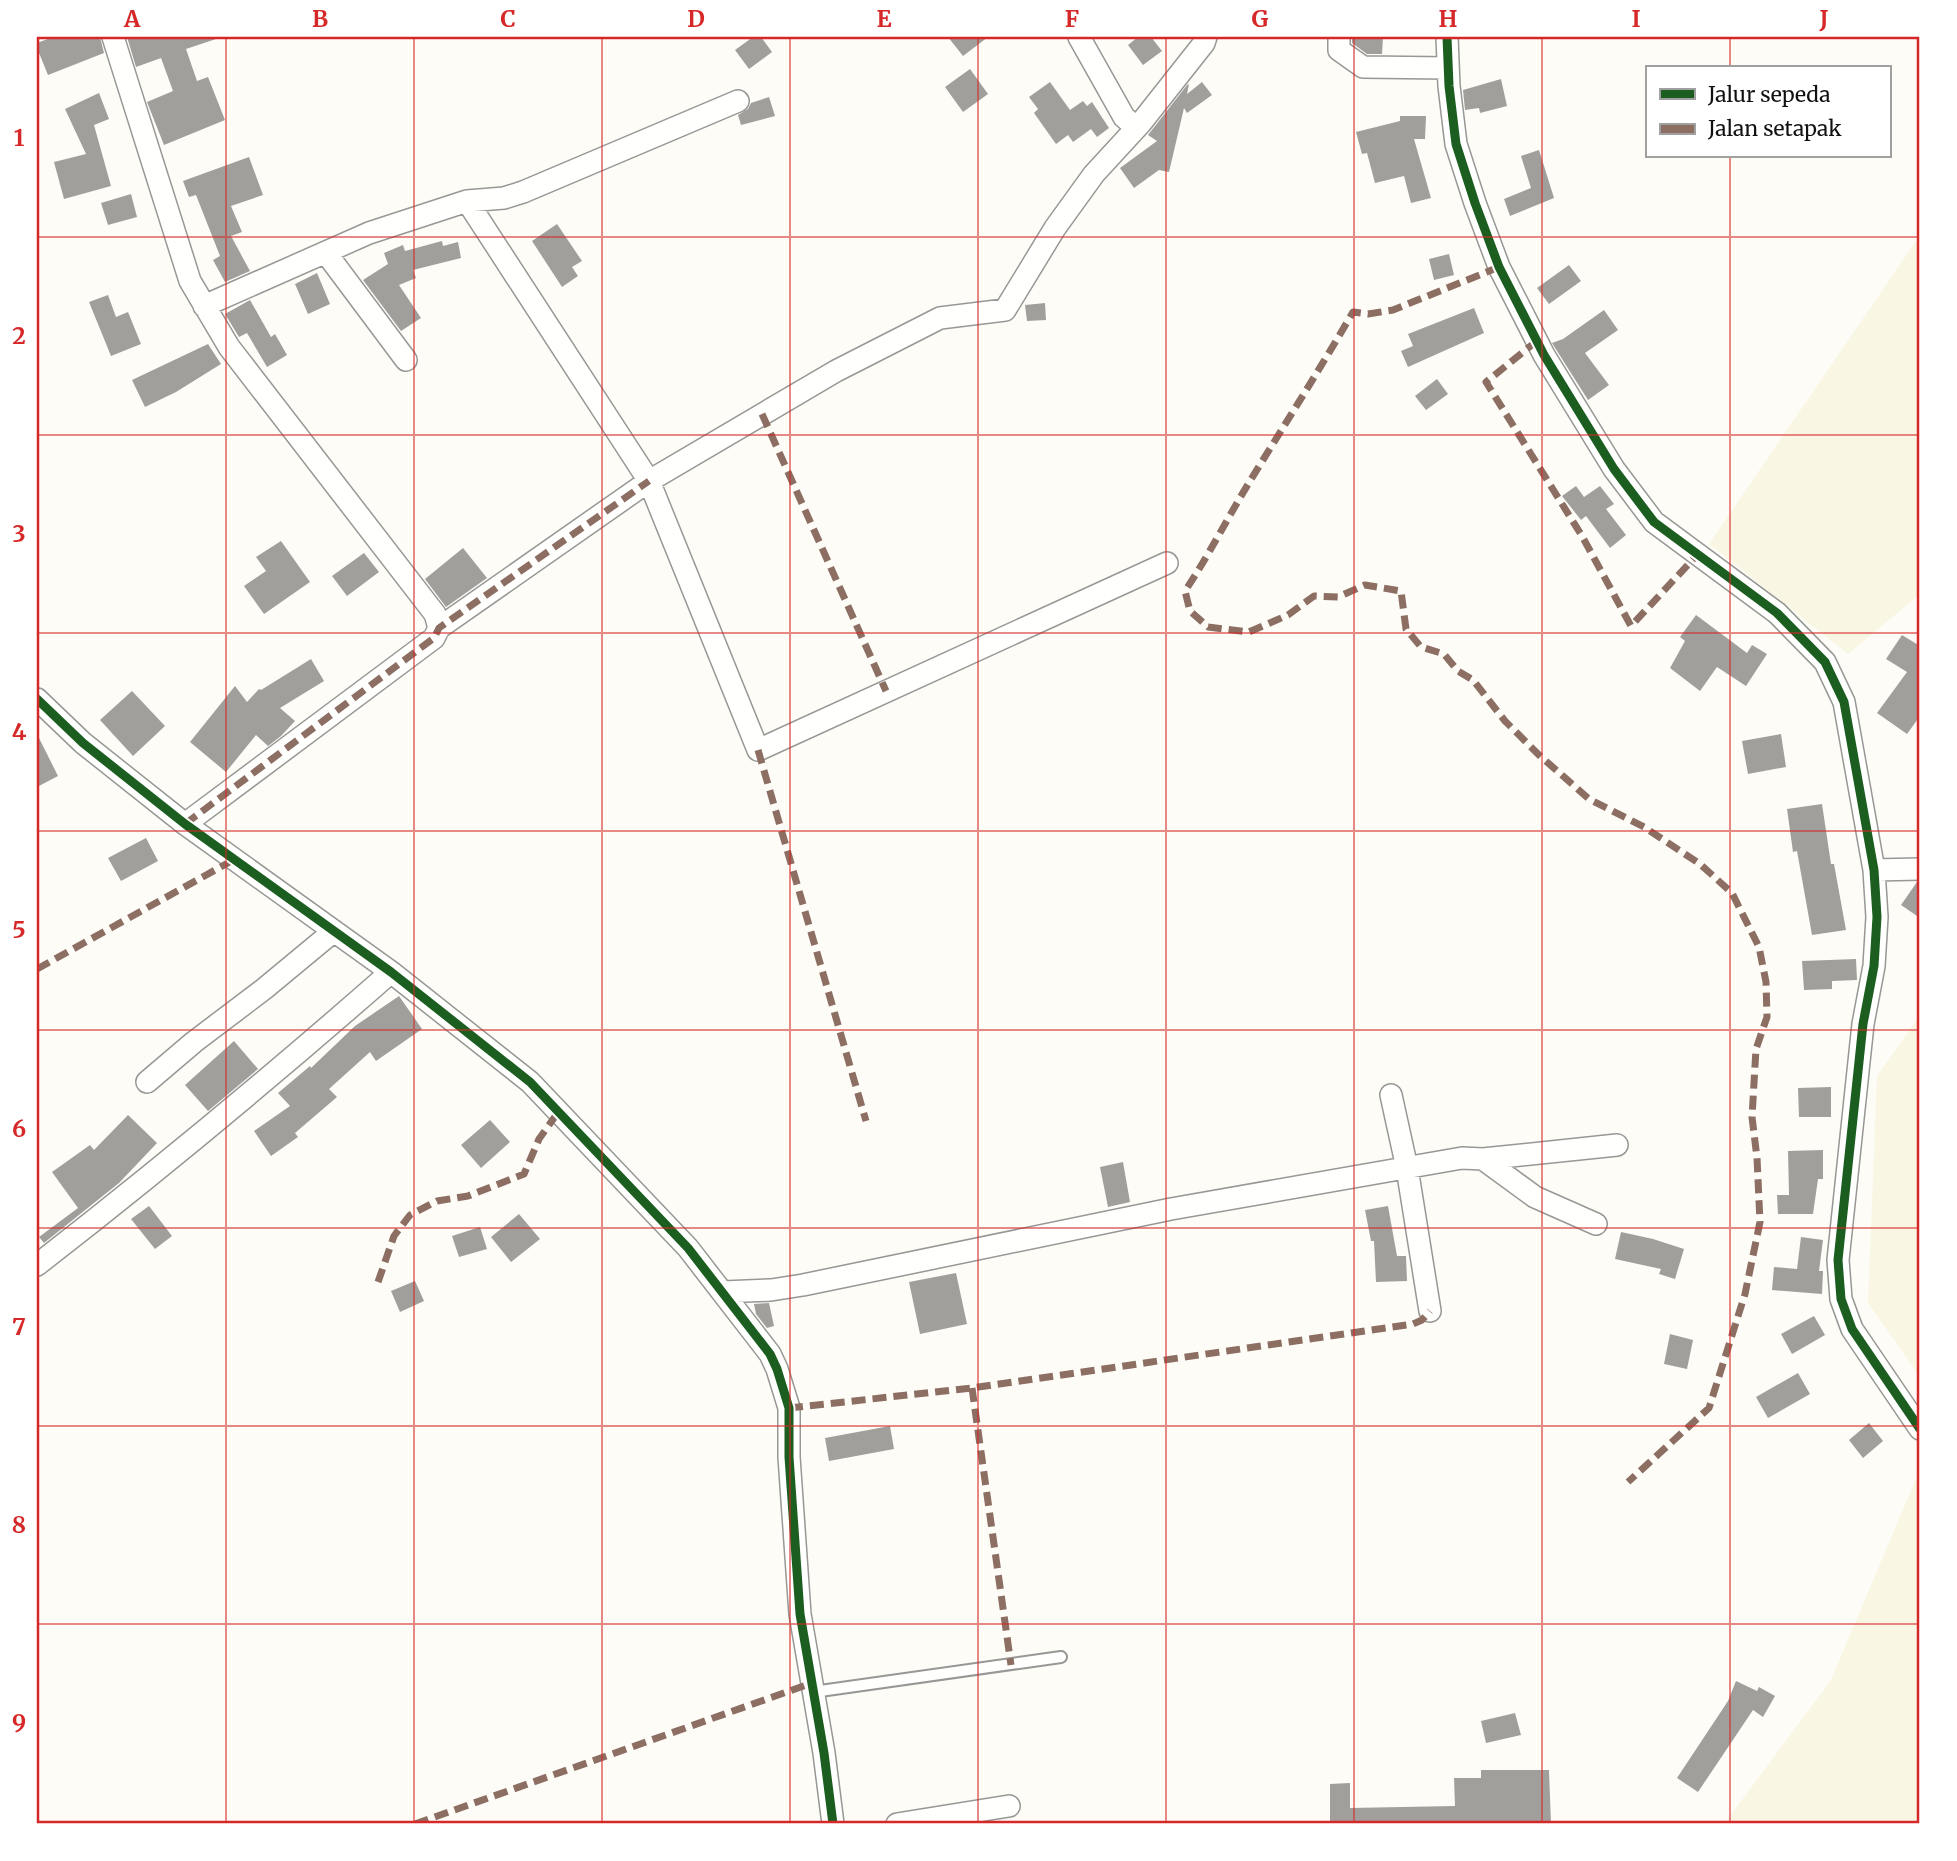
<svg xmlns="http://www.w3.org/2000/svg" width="1957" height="1861" font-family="Merriweather,serif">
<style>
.farmland{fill:#f9f7e4}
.building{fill:#a19f9c}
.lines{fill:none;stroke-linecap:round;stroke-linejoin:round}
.lane-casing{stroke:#979795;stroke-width:14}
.street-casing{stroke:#979795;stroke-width:24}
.lane{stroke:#fffffe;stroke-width:10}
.street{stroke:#fffffe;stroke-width:21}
.quiet{stroke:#8d6e63;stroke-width:7;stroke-dasharray:14 7;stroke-linecap:butt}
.cycleway-casing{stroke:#fff;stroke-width:13}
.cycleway{stroke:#1b5e20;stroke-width:9}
.grid{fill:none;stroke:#d62828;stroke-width:2;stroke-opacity:0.55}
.neatline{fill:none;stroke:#d62828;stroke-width:2.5}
.grid-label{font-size:23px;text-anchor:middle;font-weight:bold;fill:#d62828}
</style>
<rect width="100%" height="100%" fill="#fdfcf7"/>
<path class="farmland" d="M1920,235v359l-72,60 -139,-110z
M1920,1015v362l-52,-74 9,-227z
M1920,1469v355h-196l107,-144z"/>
<path class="building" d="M53,37h47l4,16 -56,22 -11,-27v-5z
M127,37h88l1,2 -30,10 11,32 11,-4 17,43 -61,25 -17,-43 26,-11 -12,-33 -25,9z
M753,37h8l11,15 -23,17 -14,-19z
M948,37h40l-25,19z
M1138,37h13l11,14 -19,14 -15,-20z
M1352,37h31l-1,17h-15l-15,-11z
M970,69l18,25 -25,18 -18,-25z
M1501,79l6,27 -27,7 -1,-5 -14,2 -2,-20z
M1050,82l20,28 13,-9 4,5 5,-4 17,26 -12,9 -6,-8 -18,13 -5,-7 -12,9 -22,-31 4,-4 -9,-12z
M1202,82l10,13 -25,18 -3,-5 -15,64 -10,-2 -25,18 -14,-20 37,-27 -9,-6 39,-50 2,-1 -2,10z
M99,93l10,26 -15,6 17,61 -47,13 -10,-37 32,-8 -21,-45z
M769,97l6,19 -34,9 -3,-10 10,-6 3,-6z
M1400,116h26l-1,23h-11l17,59 -20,5 -7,-27 -29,7 -8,-30 -5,1 -6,-22 44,-11z
M1539,150l15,48 -44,18 -6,-17 27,-11 -10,-32z
M249,157l14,38 -32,11 11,26 -11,4 19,35 -25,11 -12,-22 7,-4 -24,-61 -7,2 -6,-16z
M131,194l6,23 -29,8 -7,-22z
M557,224l25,37 -10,6 6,9 -16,11 -30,-46z
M442,241l1,5 15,-4 3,16 -48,12 3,8 -17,7 22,33 -20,13 -38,-51 25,-16 -4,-11 19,-8 2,6z
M1449,254l5,21 -20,5 -5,-21z
M1569,265l12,16 -32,23 -12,-16z
M317,273l13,31 -22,10 -13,-30z
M108,295l8,22 12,-5 13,32 -30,12 -22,-54z
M250,300l21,37 4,-3 12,21 -20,12 -20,-34 -8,4 -14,-23z
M1045,303l1,17 -19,1 -2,-16z
M1474,308l10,25 -76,34 -7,-16 12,-5 -5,-12z
M1604,310l14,20 -33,23 24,32 -21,15 -36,-57 11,-4z
M208,344l13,20 -45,28 -31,15 -13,-27z
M1437,379l11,15 -22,16 -11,-14z
M1576,486l8,11 16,-11 14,18 -8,5 20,26 -16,13 -24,-32 -5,4 -19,-24z
M281,541l29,41 -46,32 -20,-28 22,-15 -10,-14z
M463,548l24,30 -41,29 -21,-28z
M364,553l15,19 -32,24 -15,-20z
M1696,615l51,38 5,-8 15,9 -21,32 -29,-19 -17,24 -30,-23 15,-27 -5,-4z
M1902,635l18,11v70l-13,18 -30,-21 30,-41 -21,-13z
M311,659l13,22 -44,27 15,13 -14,15 -13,10 -12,-11 -30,37 -36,-30 45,-56 12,16 12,-13 2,1z
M132,691l33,35 -32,30 -33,-36z
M37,734l21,42 -21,11z
M1781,734l5,33 -38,7 -6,-33z
M1822,804l9,60h3l12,66 -34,5 -15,-84 -4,1 -6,-43z
M146,838l12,23 -37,20 -13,-23z
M1917,882h3v36l-19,-13z
M1856,959l1,21 -25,1v8l-28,1 -2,-29z
M399,996l23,33 -46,32 -6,-9 -41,37 8,8 -42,36 3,4 -27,19 -17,-25 36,-25 -12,-13 32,-27 1,2 44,-42z
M234,1041l24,28 -50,42 -23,-26z
M1831,1087v30h-32l-1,-29z
M128,1115l29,28 -38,40 -75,60 -5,-6 39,-29 -26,-36 38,-27 4,5z
M490,1120l20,22 -29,26 -20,-23z
M1823,1150v29h-5l-5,35h-35l-1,-19h12l-1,-44z
M1123,1162l7,40 -22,5 -8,-40z
M149,1206l23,30 -17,13 -24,-30z
M1388,1206l9,50h9l1,25 -31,1 -2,-41h-3l-6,-31z
M519,1214l21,25 -29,23 -20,-25z
M480,1227l7,22 -28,8 -7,-21z
M1621,1232l32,7 31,10 -9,30 -16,-5 2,-5 -46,-10z
M1801,1237l22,3 -4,31h4l-1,23 -50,-4 2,-23 23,2z
M956,1273l11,51 -47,10 -11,-52z
M415,1281l9,20 -24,11 -9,-21z
M769,1303l5,23 -7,2 -11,-14 -2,-10z
M1814,1316l11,19 -33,19 -11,-20z
M1670,1334l23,6 -6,29 -23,-5z
M1798,1373l12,21 -42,24 -12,-21z
M1869,1423l14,18 -20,17 -14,-18z
M890,1426l4,23 -65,12 -4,-23z
M1736,1681l21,10 2,-4 16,9 -12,21 -10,-7 -55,82 -21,-14 51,-77z
M1515,1713l6,22 -35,8 -5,-22z
M1481,1770h68l2,54h-221v-40l20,-1v25l105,-2 -1,-28h27z"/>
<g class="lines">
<defs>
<path id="lane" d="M813,1692l248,-35"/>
<path id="street" d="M113,37l77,244 39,66 206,267 4,14
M1079,37l45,80 8,7h8l64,-81 2,-6
M1339,37v13l24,17 85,1
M1447,37l2,49 7,58 19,59 24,64 45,88 70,114 40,53 123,91 48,49 19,40 30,168 3,47 -3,49 -11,58 -25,236 3,39 11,30 68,100
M467,201l182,280 187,-110 104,-53 65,-8 50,-82 39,-54 46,-50
M326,253l80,107
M204,306l165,-73 98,-32 37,-3 19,-6 215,-91
M37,699l46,44 102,81 206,148 139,110 158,166 82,106 7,15 12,39v49l11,157 24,139 9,71
M185,824l249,-186 5,-10 210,-147 109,269 409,-187
M1874,870l46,-1
M147,1082l47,-40 70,-53 70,-58
M1391,1095l16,73 23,143
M1483,1159l134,-14
M37,1265c121,-94 239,-192 354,-293
M723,1292l48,-2 32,-5 368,-76 291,-51 21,1 52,38 61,27
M897,1824l112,-18"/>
</defs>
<use href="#lane" class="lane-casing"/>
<use href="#street" class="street-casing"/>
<use href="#lane" class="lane"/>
<use href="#street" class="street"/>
<path class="quiet" d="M1499,267l-106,43 -25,4 -15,-2c-33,57 -68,112 -103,169 -22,36 -41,74 -65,110l5,20 18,16 41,5 39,-17 26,-19 24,1 27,-12 36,6 5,38 15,18 23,7 14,17 15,9 32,41 34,34 50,44 55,28 56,37 32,29 27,54 7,35 1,35 -11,32 -4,68 5,41 3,64 -15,72 -36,114 -81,74
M1538,340l-52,42 96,154 49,90 66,-71
M762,414l124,277
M758,750l108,371
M185,824l249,-186 5,-10 210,-147
M37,969l198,-110
M378,1282l16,-46 16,-21 27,-14 31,-5 56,-22 15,-35 20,-28
M972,1388l39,277
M789,1408l183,-20 441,-64 9,-4 8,-9
M415,1824l397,-141"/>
<defs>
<path id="cycleway" d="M1447,37l2,49 7,58 19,59 24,64 45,88 70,114 40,53 123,91 48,49 19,40 30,168 3,47 -3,49 -11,58 -25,236 3,39 11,30 68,100
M37,699l46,44 102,81 206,148 139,110 158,166 82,106 7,15 12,39v49l11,157 24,139 9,71"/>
</defs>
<use href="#cycleway" class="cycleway-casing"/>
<use href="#cycleway" class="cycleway"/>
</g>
<path class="grid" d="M226,37v1787M414,37v1787M602,37v1787M790,37v1787M978,37v1787M1166,37v1787M1354,37v1787M1542,37v1787M1730,37v31M1730,156v1668M37,237h1883M37,435h1883M37,633h1883M37,831h1883M37,1030h1883M37,1228h1883M37,1426h1883M37,1624h1883"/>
<rect width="1957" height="1861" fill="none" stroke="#ffffff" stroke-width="77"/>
<rect x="1646" y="66" width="245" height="91" fill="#ffffff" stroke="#a0a0a0" stroke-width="2"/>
<rect x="1660" y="89" width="35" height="10" fill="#1b5e20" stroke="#a0a0a0" stroke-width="2"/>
<text x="1708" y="102" font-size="21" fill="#111111">Jalur sepeda</text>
<rect x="1660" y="124" width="35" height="10" fill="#8d6e63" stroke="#a0a0a0" stroke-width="2"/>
<text x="1708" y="136" font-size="21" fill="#111111">Jalan setapak</text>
<rect x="38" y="38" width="1880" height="1784" class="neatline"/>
<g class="grid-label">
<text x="132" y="27">A</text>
<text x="320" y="27">B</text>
<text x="508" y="27">C</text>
<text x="696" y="27">D</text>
<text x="884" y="27">E</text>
<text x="1072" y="27">F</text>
<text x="1260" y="27">G</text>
<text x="1448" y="27">H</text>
<text x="1636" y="27">I</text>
<text x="1824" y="27">J</text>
<text x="19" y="146">1</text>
<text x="19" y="344">2</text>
<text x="19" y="542">3</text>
<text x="19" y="740">4</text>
<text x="19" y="938">5</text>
<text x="19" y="1137">6</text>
<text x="19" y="1335">7</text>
<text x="19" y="1533">8</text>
<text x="19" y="1731">9</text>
</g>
</svg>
